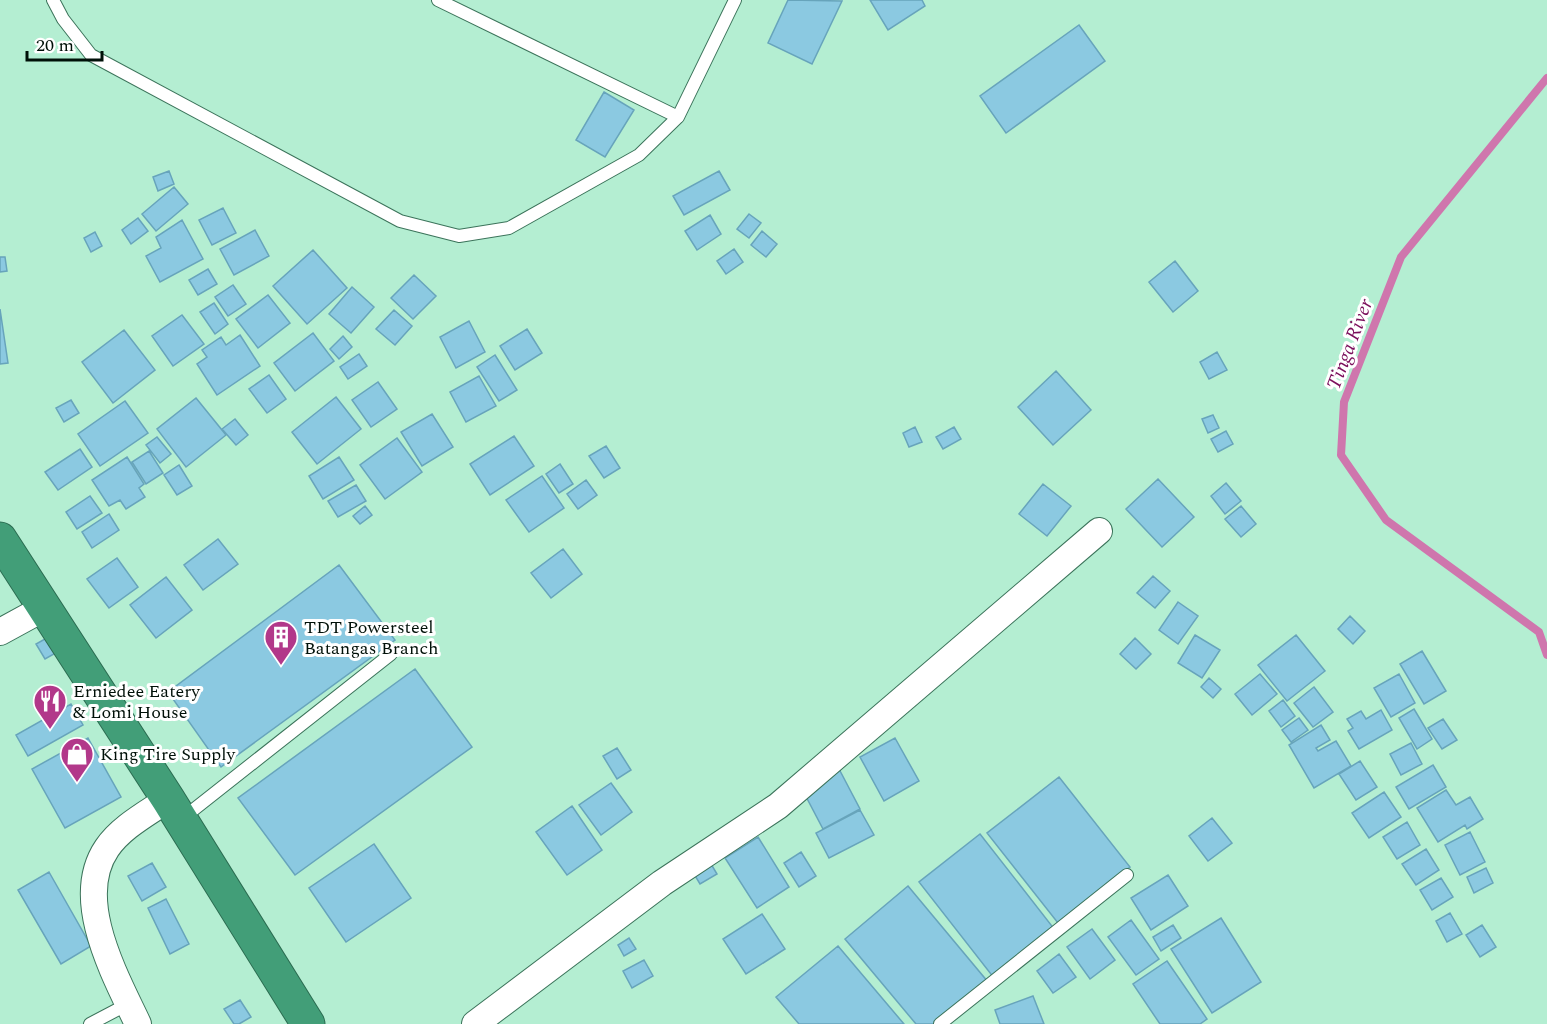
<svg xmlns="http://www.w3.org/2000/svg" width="1547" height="1024" font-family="Spectral,serif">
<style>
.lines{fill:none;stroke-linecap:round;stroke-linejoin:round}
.stream{stroke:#cf76ad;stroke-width:8}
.building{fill:#8bc9e1;stroke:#67a4bb;stroke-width:1.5}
.lane-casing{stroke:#3b735a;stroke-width:14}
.street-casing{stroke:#3b735a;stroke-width:28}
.highway-casing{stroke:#2b6c51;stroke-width:35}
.lane{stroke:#fff;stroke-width:12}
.street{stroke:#fff;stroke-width:26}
.highway{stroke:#429e78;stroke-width:33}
.labels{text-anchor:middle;stroke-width:6;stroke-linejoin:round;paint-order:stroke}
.poi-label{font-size:18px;fill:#001008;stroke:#fff;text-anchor:start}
.water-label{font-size:20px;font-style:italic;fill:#7b0f5c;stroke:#fff}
</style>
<rect width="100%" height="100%" fill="#b4eed2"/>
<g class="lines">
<path class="stream" d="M1547,78l-146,179 -57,145 -3,53 45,65 153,112 8,23"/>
</g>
<path class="building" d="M788,0l54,1 -30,63 -44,-21z
M870,0h52l3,6 -37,24z
M1079,25l26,36 -99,72 -26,-37z
M604,92l30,18 -29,47 -29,-17z
M169,171l5,13 -16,7 -5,-14z
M719,171l11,19 -46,25 -11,-19z
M174,187l14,17 -32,27 -14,-17z
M223,208l13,25 -24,12 -13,-25z
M749,214l12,9 -12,15 -12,-9z
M710,215l11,19 -24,16 -12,-19z
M138,218l10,13 -17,13 -9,-14z
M182,220l21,39 -43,23 -14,-26 15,-8 -5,-11z
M255,230l14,26 -35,19 -14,-26z
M762,231l15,13 -11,13 -15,-12z
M95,232l7,14 -11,6 -7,-14z
M734,249l9,13 -17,12 -9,-13z
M313,250l34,38 -40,36 -34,-38z
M0,257h5l2,14 -7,1z
M1175,261l23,30 -25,21 -24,-30z
M208,269l9,15 -19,11 -9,-15z
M414,275l22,21 -23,23 -22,-21z
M233,285l13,19 -18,12 -13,-19z
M352,287l22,20 -23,26 -22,-19z
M268,295l22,28 -32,25 -22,-29z
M214,303l14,21 -13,10 -15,-22z
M0,309l8,54 -8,1z
M394,310l18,16 -17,19 -19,-16z
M182,315l22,29 -31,22 -21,-30z
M469,321l16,31 -29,16 -16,-31z
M527,329l15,24 -27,17 -15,-24z
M124,330l31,40 -42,33 -31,-41z
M313,333l21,28 -39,30 -21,-28z
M240,335l20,31 -43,29 -20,-31 10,-7 -5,-7 19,-13 5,8z
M343,336l9,11 -13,12 -9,-10z
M1217,352l10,18 -18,9 -9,-17z
M359,354l8,12 -19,13 -8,-12z
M495,355l22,35 -18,11 -22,-34z
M1056,371l35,39 -38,35 -35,-38z
M269,375l17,24 -19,14 -18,-24z
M479,376l17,30 -30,16 -16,-30z
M378,382l19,27 -26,18 -19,-27z
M336,397l25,32 -44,35 -25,-32z
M196,398l30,37 -40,32 -29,-38z
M71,400l8,13 -15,9 -8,-14z
M125,401l23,32 -48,33 -22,-32z
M432,414l21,33 -31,19 -21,-34z
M1213,415l6,13 -11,5 -6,-14z
M235,419l13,16 -12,10 -14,-16z
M915,427l7,15 -13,5 -6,-14z
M954,427l7,12 -18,10 -7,-12z
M1226,431l7,13 -15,8 -7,-13z
M514,436l20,30 -44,29 -20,-31z
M157,437l14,17 -11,9 -14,-18z
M397,438l25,34 -37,27 -25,-34z
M606,446l14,22 -16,10 -15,-22z
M80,449l12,18 -34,23 -13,-18z
M149,451l14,22 -17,11 -14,-22z
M127,457l17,27 -5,4 6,9 -19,12 -6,-9 -11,6 -17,-26z
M339,457l15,23 -31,19 -14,-23z
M560,464l13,20 -14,9 -13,-19z
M179,465l13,21 -15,9 -13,-20z
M542,476l22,32 -35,24 -23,-32z
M1158,479l36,38 -32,30 -36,-38z
M586,480l11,15 -19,14 -11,-15z
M1226,483l15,18 -16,13 -14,-18z
M1043,484l28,22 -24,30 -28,-22z
M356,485l10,16 -28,16 -10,-16z
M90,496l12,17 -25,16 -11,-17z
M365,506l7,9 -12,9 -7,-8z
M1241,506l15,18 -15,13 -16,-18z
M109,514l10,16 -27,18 -10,-16z
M218,539l20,25 -35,26 -19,-25z
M563,549l19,25 -31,24 -20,-25z
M117,558l21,29 -29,21 -22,-29z
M339,565l56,75 -174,127 -53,-75z
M1153,576l17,15 -15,17 -18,-15z
M166,577l26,33 -36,28 -26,-33z
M1178,602l20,14 -20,28 -19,-14z
M1350,616l15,15 -12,13 -15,-15z
M52,635l9,15 -16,9 -9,-15z
M1195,635l25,15 -18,28 -24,-15z
M1296,635l29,36 -38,30 -29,-36z
M1135,638l16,16 -15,15 -16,-15z
M1422,651l24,40 -22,13 -24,-40z
M415,669l57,78 -177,128 -57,-77z
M1260,674l17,20 -25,21 -17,-21z
M1399,674l16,29 -24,14 -17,-29z
M1209,678l12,11 -8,9 -12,-11z
M1314,687l19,25 -20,15 -19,-24z
M1283,700l12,16 -14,11 -12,-16z
M71,704l12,21 -55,31 -12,-21z
M1414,709l18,30 -15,10 -18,-31z
M1381,710l11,20 -33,19 -11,-18 5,-3 -6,-9 14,-8 5,8z
M1299,718l9,12 -17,12 -9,-12z
M1443,719l14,21 -15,9 -14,-21z
M1321,725l9,15 -14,8 2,3 18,-10 15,25 -37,22 -25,-43z
M88,738l33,59 -56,31 -33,-59z
M895,738l24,43 -35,20 -24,-44z
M1411,743l11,21 -21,11 -11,-21z
M617,748l14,22 -14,9 -14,-23z
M1360,761l17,26 -21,13 -17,-26z
M1433,765l13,22 -37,22 -13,-22z
M838,767l22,42 -37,20 -22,-42z
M1059,777l71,90 -72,56 -71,-90z
M611,783l21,29 -31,23 -22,-30z
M1446,790l10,15 14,-8 13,22 -16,10 -2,-4 -27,17 -21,-34z
M1384,792l17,25 -32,21 -17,-25z
M572,806l30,44 -35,25 -31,-43z
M860,810l14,25 -45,23 -13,-25z
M1212,818l20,25 -24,18 -19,-25z
M1407,822l13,23 -23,14 -14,-22z
M1470,832l15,30 -25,13 -15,-30z
M980,834l75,96 -61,48 -75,-96z
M758,837l31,50 -32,21 -32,-50z
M374,844l37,54 -65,44 -37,-54z
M1426,849l13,21 -23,15 -14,-21z
M801,852l15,24 -17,11 -15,-24z
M152,863l14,24 -24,14 -14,-25z
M711,864l6,10 -17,10 -6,-10z
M1486,868l7,15 -19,10 -7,-16z
M49,872l42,74 -30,18 -43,-74z
M1168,875l20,31 -37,24 -20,-32z
M1441,878l12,19 -21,13 -12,-20z
M908,886l80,96 -51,42h-21l-71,-85z
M166,899l23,45 -19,10 -22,-46z
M1450,913l12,21 -15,8 -11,-21z
M762,914l23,35 -39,25 -23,-35z
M1221,918l40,64 -49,31 -41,-64z
M1131,920l28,39 -23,16 -28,-38z
M1173,925l8,13 -20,13 -8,-14z
M1482,925l14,22 -16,10 -14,-22z
M1092,929l23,31 -25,19 -23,-32z
M629,938l7,11 -12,7 -6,-11z
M838,946l66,78h-105l-23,-27z
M1059,954l17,23 -23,16 -16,-22z
M644,960l9,16 -21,12 -9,-17z
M1167,961l40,58 -7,5h-40l-27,-40z
M1033,996l11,28h-44l-5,-14z
M240,1000l11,17 -12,7h-5l-10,-15z"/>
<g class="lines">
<defs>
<path id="lane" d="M53,0l10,19 28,36 309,166 59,15 50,-8 130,-73 39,-38 57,-117
M438,0l240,117
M183,818l208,-164
M90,1024l38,-20
M940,1024l187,-149"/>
<path id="street" d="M0,632l44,-24
M138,1024c-23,-49 -66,-125 -31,-176 14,-21 41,-35 61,-49
M475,1024l187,-141 116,-77 321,-275"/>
<path id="highway" d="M0,539l168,260 140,225"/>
</defs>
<use href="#lane" class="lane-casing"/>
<use href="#street" class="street-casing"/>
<use href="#highway" class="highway-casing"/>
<use href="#lane" class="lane"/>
<use href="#street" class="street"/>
<use href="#highway" class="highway"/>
</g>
<defs>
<symbol id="building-pin" viewBox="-11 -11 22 30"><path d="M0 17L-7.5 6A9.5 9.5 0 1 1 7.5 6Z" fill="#b2388a" stroke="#fff"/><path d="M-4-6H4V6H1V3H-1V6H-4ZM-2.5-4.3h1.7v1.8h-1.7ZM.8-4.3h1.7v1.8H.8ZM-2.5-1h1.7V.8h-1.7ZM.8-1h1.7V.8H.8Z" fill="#fff"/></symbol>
<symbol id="restaurant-pin" viewBox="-11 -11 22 30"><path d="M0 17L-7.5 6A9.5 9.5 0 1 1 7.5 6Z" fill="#b2388a" stroke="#fff"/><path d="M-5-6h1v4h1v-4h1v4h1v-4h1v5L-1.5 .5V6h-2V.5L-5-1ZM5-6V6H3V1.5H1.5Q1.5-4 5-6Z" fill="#fff"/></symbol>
<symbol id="shop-pin" viewBox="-11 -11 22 30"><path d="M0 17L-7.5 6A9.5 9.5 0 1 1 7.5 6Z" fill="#b2388a" stroke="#fff"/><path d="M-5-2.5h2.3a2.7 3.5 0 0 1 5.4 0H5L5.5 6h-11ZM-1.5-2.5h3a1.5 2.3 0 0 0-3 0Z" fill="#fff"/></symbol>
</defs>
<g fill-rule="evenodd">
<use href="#building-pin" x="262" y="618" width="38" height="52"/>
<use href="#restaurant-pin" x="31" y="682" width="38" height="52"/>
<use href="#shop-pin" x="58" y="735" width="38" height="52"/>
</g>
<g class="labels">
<g class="poi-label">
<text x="304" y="633">TDT Powersteel<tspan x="304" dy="21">Batangas Branch</tspan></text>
<text x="73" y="697">Erniedee Eatery<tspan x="73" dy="21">&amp; Lomi House</tspan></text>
<text x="100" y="760">King Tire Supply</text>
</g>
<g class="water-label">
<text transform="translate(1349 344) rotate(-69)" y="7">Tinga River</text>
</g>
</g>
<path d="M27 51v9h75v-9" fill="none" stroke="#001008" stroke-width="3"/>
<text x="36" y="51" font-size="18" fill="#001008" stroke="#ffffff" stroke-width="4.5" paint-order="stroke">20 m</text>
</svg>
